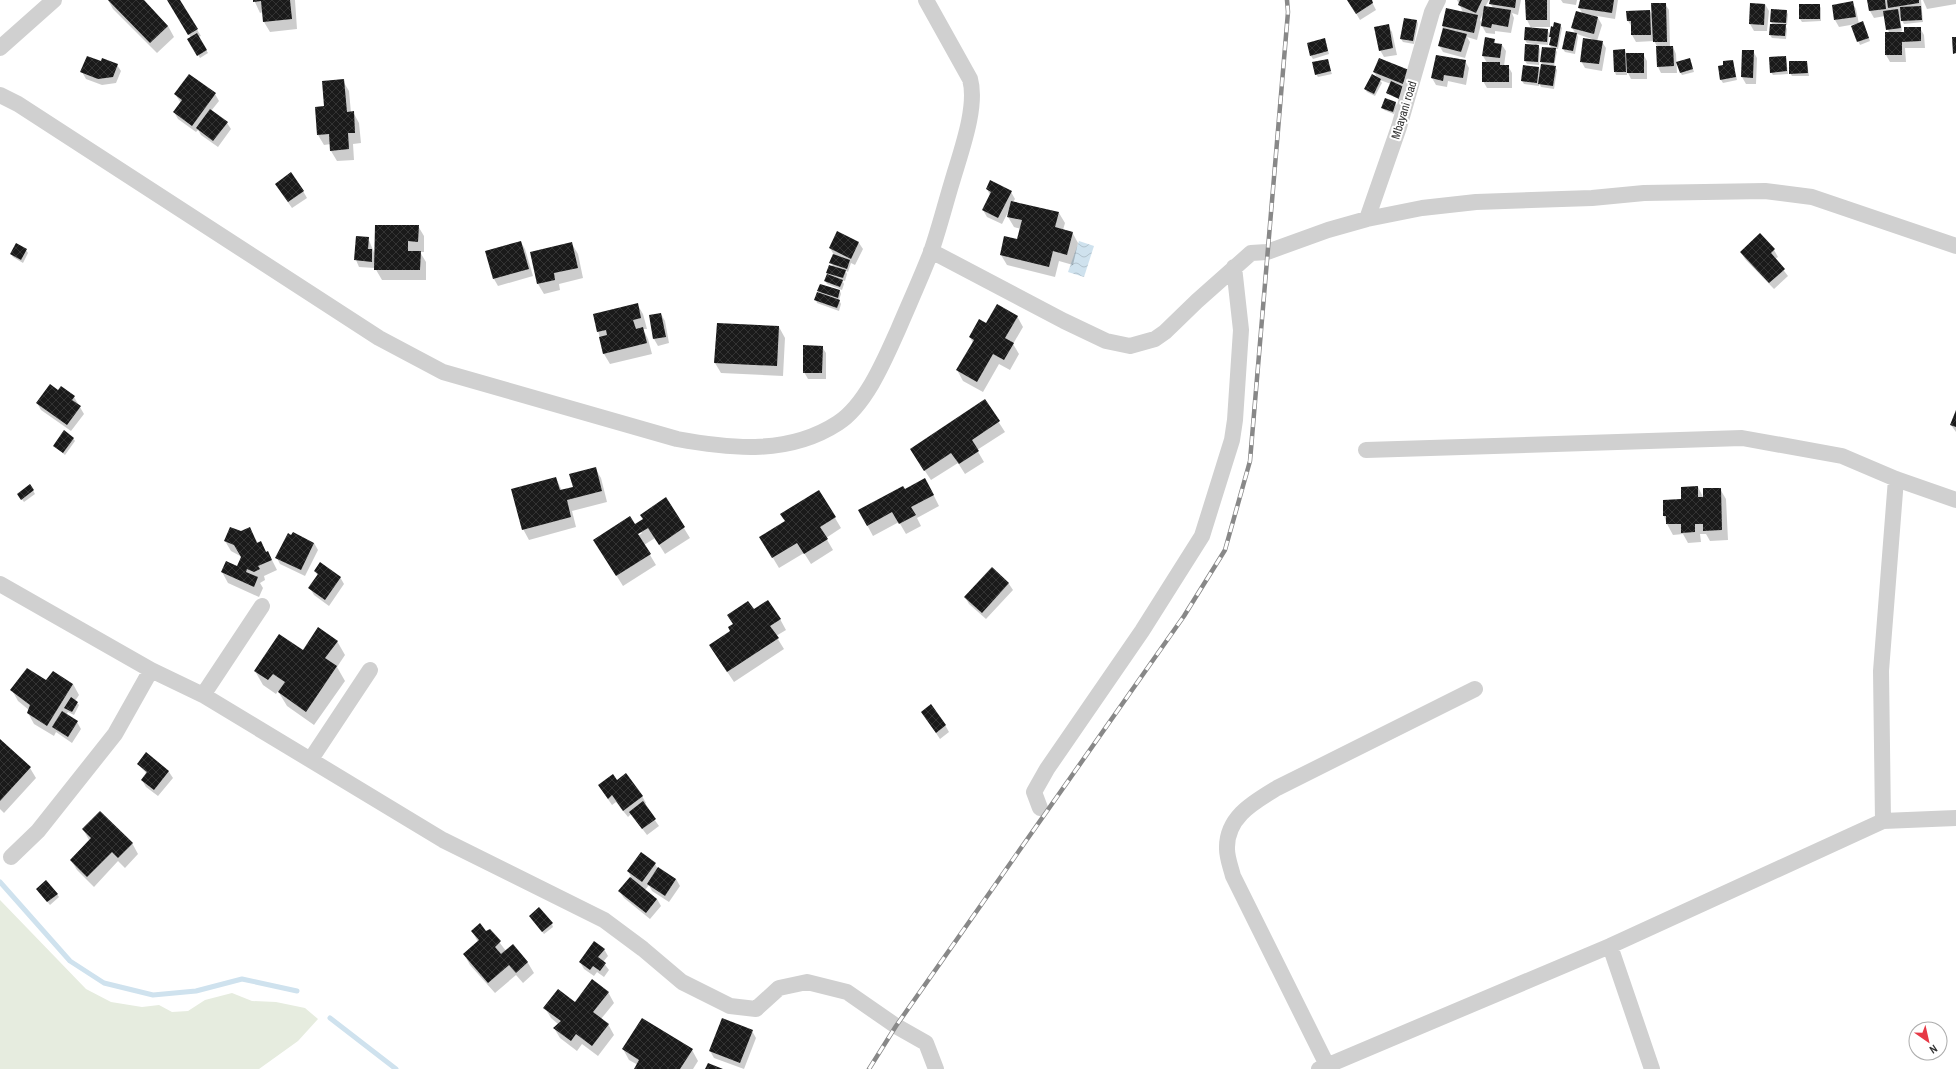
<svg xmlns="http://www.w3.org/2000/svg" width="1956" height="1069" font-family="'Archivo Narrow',sans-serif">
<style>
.green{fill:#e6ecdf}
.water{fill:url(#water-waves)}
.shadow{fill:#0003;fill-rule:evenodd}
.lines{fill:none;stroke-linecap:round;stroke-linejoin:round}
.stream{stroke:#cfe2ee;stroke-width:5}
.building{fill:url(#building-cross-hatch)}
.street{stroke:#d0d0d0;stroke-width:16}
.rail-casing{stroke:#888;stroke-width:4.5}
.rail{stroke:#fff;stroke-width:3;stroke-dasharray:9;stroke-linecap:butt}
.labels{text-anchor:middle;stroke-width:4;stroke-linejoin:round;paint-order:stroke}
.street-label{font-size:12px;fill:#333;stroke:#fff}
</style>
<defs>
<pattern id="water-waves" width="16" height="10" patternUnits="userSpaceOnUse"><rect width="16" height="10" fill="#cfe2ee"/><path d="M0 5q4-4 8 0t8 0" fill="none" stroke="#b2c2cd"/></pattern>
<pattern id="building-cross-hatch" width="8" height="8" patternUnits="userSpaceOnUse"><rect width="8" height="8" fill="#1a1a1a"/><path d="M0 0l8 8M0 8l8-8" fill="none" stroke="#333"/></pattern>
</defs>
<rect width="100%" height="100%" fill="#fff"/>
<path class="green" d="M0,900l86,89 25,13 31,5 17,-2 13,7 16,-1 17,-11 27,-7 20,8 24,1 29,6 13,11 -20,22 -39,28h-259z"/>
<path class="water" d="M1079,241l15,5 -10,31 -16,-5z"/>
<path class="shadow" d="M108,0h34l26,26 6,11 -17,16 -44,-44z
M168,0h11l22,36 -3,1 10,16 -8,5 -11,-18 2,-2z
M254,0h41l2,29 -27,3 -6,-10 -1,-10 -3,1z
M1348,0h23l5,10 -16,10z
M1457,0h32l-4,7 8,1 -3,-5 1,-3h30l-3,15 -6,-2 2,5 -3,15 -16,-2v3l-9,-1 -5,-9 -4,16 -10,-3 3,5 -5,16 -22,-6 -4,-7 4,-19 20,-14zM1484,11l-2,13 -2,-4z
M1526,0h24v27h-18v2l15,1 2,3 -1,12 -11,-1 3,5 -1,16 -12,-1 -2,-3 10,-17 -8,-1 -2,-3 1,-12h5l-4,-8z
M1561,0h16l-1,5 -13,-2z
M1581,0h37l-3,19 -18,-3 5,9 -5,16 5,1 4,6 -4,23 -17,-3 -4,-7 11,-22 -15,-5 1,3 -3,17 -10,-2 -2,-3 13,-15 -4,-6 11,-14 -4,-6z
M1868,0h53l2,22 -19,2 -4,-7 2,14 -4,2h7l15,-5 4,7 1,13h-20l1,14h-16l-4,-7v-22h3l-4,-17 -11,2 -4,-7z
M1923,0h33v4l-29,5z
M1852,2l4,7 3,15 5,1 6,16 -10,4 -8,-19 4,-2 -17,3 -4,-7 -2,-14z
M1665,4l4,6 1,37h3l3,7 1,19h-16l-3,-6 -1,-21 -3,-5 -18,1 -4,-7v-8l-4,-6 22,-10 3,5z
M1765,4l4,7 -2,20h-13l-4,-7z
M1819,5l2,3v13l-19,1 -2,-3z
M1786,11l2,3 -1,11h-2l2,4 -1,10 -14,-1 -2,-3 1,-10h2l-2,-3z
M1417,21l1,3 -4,20 -11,-2 -2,-3z
M1388,25l4,7 5,23 -13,2 -4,-7z
M1560,25l2,3 -4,21h-3l2,3 -3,14 3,4 -3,19 -13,-2 -2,-4v3l-15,-2 -2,-3 17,-13 2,4 2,-6 -2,-4 11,-13 -2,-4 1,-17z
M1494,40l2,4 6,1 4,6 -2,15h4l4,7v15h-25l-4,-7 4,-18 -4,-7z
M1326,42l3,12 -16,5 -2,-3z
M1624,50l2,3 17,1 4,7v18h-16l-4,-8v4h-11l-1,-3z
M1753,51l4,7 -1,26h-10l-4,-7z
M1786,57l2,17 -15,1 -2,-3z
M1690,59l4,13 -12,3 -2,-3z
M1327,60l5,14 -14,3 -2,-3z
M1465,61l4,7 -3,17 -18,-4 -1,6 -11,-2 -4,-7z
M1733,61l4,19 -14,3 -2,-3z
M101,62l16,3 4,6 -5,12 -14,2 -16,-6 -4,-7z
M1807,62l2,14h-17l-2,-3z
M1408,71l-1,19 -19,3v2l-1,-2 4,-9 -11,-4 2,3 -7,13 -8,-4 -2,-3 13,-10 -4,-7z
M343,81l6,10 2,22 2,-1 6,11 2,20 -8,1 1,16 -17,1 -6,-10v-7l-7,1 -6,-10 7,-28z
M175,94h40l4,7 -8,10 16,12 4,6 -13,18 -17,-12 -3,-5 -2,2 -18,-13 -4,-7 7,-9z
M1385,99l11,4 1,3 -3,8 -10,-4 -2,-3z
M987,189l24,3 4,7 -2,3 46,11 6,10 -2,7 9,2 6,11 -5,22 -14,-4 -4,16 -48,-12 -6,-10 17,-15 3,-11 -7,-2 -6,-10 1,-7 -7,14 -15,-7 -4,-7 7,-15z
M280,191h23l4,7 -15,10z
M418,226l6,10v16h-4l6,10v18h-44l-7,-12 -16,-1 -3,-7 1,-23 11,1 8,19z
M1760,235l14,15 4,7 -3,2 13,17 -14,13 -29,-30 -4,-7z
M521,242l4,7 8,27 -35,10 -4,-7 -8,-28z
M859,243l4,6 -8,16 -4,-2 -3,9 -3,-2 2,4 -2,7 -3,-1 2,4 -2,6 -15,-6 -2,-3 2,-8 6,-6 -2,-4 3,-8 -4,-7z
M572,244l6,10 5,24 -24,6 1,6 -16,4 -6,-10z
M16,245l10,5 2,3 -5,10 -10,-6 -2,-3z
M820,285l20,6 1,3 -2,6 2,4 -2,7 -22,-8 -1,-3 4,-6 -2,-3z
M637,304l6,10 4,15h-4l5,10 4,15 -42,10 -6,-10 -10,-39z
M661,314l4,7 4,22 -11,3 -4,-7z
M1017,316l6,11 -10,17 6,10 -9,16 -11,-6 -16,28 -20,-11 -6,-11 16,-27 -3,-6 16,-12z
M779,327l6,11 -2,38 -62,-3 -6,-10z
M822,347l4,6v26h-18l-4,-7z
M58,391l16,6 10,17 -13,17 -30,-21 -4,-7z
M985,401l20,31 -28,18 7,12 -19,12 -7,-11 -27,17 -14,-21z
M1956,412v20l-5,-7z
M73,438l2,3 -10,14 -11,-9z
M595,468l6,10 6,24 -35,9 4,16 -47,13 -6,-11 33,-51 6,13 12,-4z
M30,485l5,9 -11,8 -4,-5z
M1698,487l6,12 16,-10 6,10 2,41 -18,1 -4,-7h-6l1,8 -13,1 -5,-9 -10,1 -6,-11 -3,-8v-15l18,-1z
M931,490l8,16 -22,12 4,8 -15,8 -7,-12 -26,14 -6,-11 37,-34z
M819,491l22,37 -15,10 7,12 -22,14 -7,-11 -25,15 -12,-20 19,-27z
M666,499l24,39 -25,16 -10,-16 -11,7 12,20 -33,21 -22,-35 43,-31zM641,532l1,1 -7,5 -2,-2z
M250,529l8,14 2,-1 7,11 1,-1 9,18 -13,6 1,4 -5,3 3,5 -4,9 -31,-14 -6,-11 15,-5 5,-10 -11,-6 -6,-10z
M314,543l4,7 -13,26 -25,-12 -3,-6z
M992,569l17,15 4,6 -27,29 -17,-15 -4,-7z
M315,571l25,6 4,7 -15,22 -15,-11 -4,-7 8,-12z
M754,611l26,8 6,11 -10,6 8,13 -50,33 -24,-36 22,-14z
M337,641l8,14 -8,12 8,14 -31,44 -27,-19 -9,-15 -2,3 -13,-9 -8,-14z
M73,684l6,11 -4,6 4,4 -5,10 -6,-3 -2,3 11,7 4,7 -9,14 -16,-11 -2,4 -20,-12 -6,-11 1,-3 -11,-9 -6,-11z
M922,712l23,13 4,7 -9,7z
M0,740l30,28 6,10 -32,35 -4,-4z
M146,754l23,18 4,6 -15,18 -12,-9 -4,-7 5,-6 -9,-10z
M617,782l25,14 4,7 -2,2 15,21 -12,9 -16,-21 -3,3 -12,-15 -4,3 -13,-19z
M83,829l49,14 6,11 -13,14 -7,-7 -24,26 -17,-17 -6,-10 18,-20z
M655,864l3,5 18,10 4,7 -11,16 -17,-11 -3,-6 -4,5 12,9 4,7 -11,13 -26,-21 -4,-6 11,-15 -3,-6z
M39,892l18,2 2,3 -9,8z
M532,919l20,5 1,3 -9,7z
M490,930l16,21 7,-5 15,17 6,10 -11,10 -7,-8 -21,18 -25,-28 -6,-11 14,-12 -6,-11 14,1z
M604,949l4,7 -5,6 6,8 -5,7 -7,-5 -3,4 -10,-7 -4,-7z
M608,992l6,11 -13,16 7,5 6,11 -16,21 -16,-12 -5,7 -17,-13 -6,-10 4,-4 -7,-6 -6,-10 30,-5z
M752,1031l4,7 -12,31 -30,-11 -4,-7z
M623,1049l69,1 6,11 -5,8h-58l3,-4 -9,-5z"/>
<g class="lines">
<path class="stream" d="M0,882l70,79 34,22 49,12 43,-4 46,-12 55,12
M330,1018l66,51"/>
</g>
<path class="building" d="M108,0h36l24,26 -18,17z
M167,0h13l18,29 -10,6z
M253,0h37l2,19 -29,3 -2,-21 -8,1z
M1347,0h25l1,3 -17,11z
M1460,0h22l-6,13 -18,-8z
M1490,0h26l-1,8 -26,-4z
M1525,0h22v20h-21z
M1580,0h34l-2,13 -34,-5z
M1867,0h18l1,9 -17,2z
M1887,0h32v3l-31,5z
M1853,1l3,16 -22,3 -2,-15z
M1651,3h15l1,39h-14z
M1750,3l15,1 -1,21 -15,-1z
M1799,4h21v15h-21z
M1484,6l27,4 -3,17 -16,-3 -1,4 -10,-2z
M1921,6l1,14 -21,1 -1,-14z
M1446,8l32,7 -4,18 -32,-7z
M1771,9l16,1 -1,13 -16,-1z
M1898,9l3,19 -15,2 -3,-19z
M1650,10l1,25h-20v-14h-4l-1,-10z
M1576,11l22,6 -4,17 -23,-6z
M1404,18l13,2 -4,21 -13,-2z
M1863,21l6,17 -12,4 -6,-16z
M1554,22l7,2 -4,23 -8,-2 2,-8h-2l2,-11 2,1z
M1389,24l4,24 -14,3 -5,-24z
M1770,24h16l-1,12 -16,-1z
M1525,27l23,2 -1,13 -23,-2z
M1904,27h17v14l-19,1v13h-17v-23h19z
M1443,28l24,6 -6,18 -23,-6z
M1566,31l11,2 -4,18 -11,-2z
M197,33l10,17 -10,6 -10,-17z
M1485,37l10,2 -1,4 8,1 -2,14 -18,-2z
M1952,37h4v16l-3,1z
M1325,38l3,13 -18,5 -3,-13z
M1583,38l20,3 -4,23 -19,-2z
M1525,44l14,1 -1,17 -14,-1z
M1656,46h17l1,20 -17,1z
M1542,47l14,1 -2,15 -14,-1z
M1625,49l1,23h-12l-1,-22z
M1742,50h12l-1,28 -12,-1z
M1626,53h18v20h-17z
M1436,55l30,5 -3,18 -19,-3 -1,6 -12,-3z
M87,56l14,5 1,-3 16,6 -5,13 -15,2 -18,-7z
M1786,56l1,15 -17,2 -1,-16z
M1379,58l30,12 -6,14 -30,-12z
M1690,58l3,11 -13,4 -4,-11z
M1328,59l3,12 -16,4 -3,-13z
M1733,60l3,17 -16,3 -2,-14 5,-1v-4z
M1789,61h18l1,12 -19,1z
M1482,62h18v3h9v17h-27z
M1541,64l15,2 -3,20 -15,-2z
M1523,65l16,2 -2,16 -16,-2z
M189,74l27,19 -24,33 -19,-14 9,-12 -8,-6z
M1372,74l9,5 -7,15 -10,-5z
M344,79l3,33 7,-1 1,22h-7l1,16 -19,2 -1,-17 -12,1 -2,-28 9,-1 -2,-25z
M1391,81l13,6 -5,12 -13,-6z
M1385,98l11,4 -3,10 -12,-4z
M210,109l18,13 -15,19 -17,-13z
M291,172l13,19 -16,11 -13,-18z
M990,180l22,11 -14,27 -16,-8 9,-18 -5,-3z
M1011,201l48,11 -4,15 18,5 -6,23 -14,-4 -4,16 -49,-12 4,-19 13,3 5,-19 -15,-3z
M375,225h44l-1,17 -10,-1v10h13l-1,19h-46z
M837,231l22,11 -8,17 -22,-11z
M1760,233l15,16 -4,4 14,16 -16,14 -29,-31z
M356,236l13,1 -1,12h4v13l-18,-2z
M521,241l8,28 -36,10 -8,-28z
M572,242l6,26 -24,5 1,7 -18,4 -7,-32z
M16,243l11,6 -6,11 -11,-6z
M833,254l17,6 -3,9 -18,-6z
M829,265l17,5 -3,8 -17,-5z
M827,274l16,6 -3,7 -16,-6z
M820,284l20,6 -2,8 -21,-7z
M817,292l23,8 -3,8 -23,-8z
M638,303l3,15 -8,2 3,9 7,-2 4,16 -44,11 -4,-17 8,-2 -1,-5 -9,2 -4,-18z
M997,304l21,12 -13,22 9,5 -10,17 -11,-6 -16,28 -21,-12 18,-30 -5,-3 10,-18 7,4z
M661,313l5,24 -13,2 -4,-24z
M717,323l62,3 -2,40 -63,-3z
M803,345l20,1 -1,27h-19z
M50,384l8,6 3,-4 14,10 -3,4 9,6 -14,19 -31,-22z
M985,399l15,22 -28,19 7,11 -20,13 -8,-11 -27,18 -14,-22z
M1956,410v17l-6,-2z
M64,430l10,8 -11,15 -10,-7z
M596,467l6,24 -35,9 4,17 -49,13 -11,-41 45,-12 4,13 13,-3 -4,-13z
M925,478l9,17 -23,12 5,8 -17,9 -7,-12 -25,14 -9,-16 45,-24 2,3z
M30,484l4,6 -13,10 -4,-6z
M1698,486v11h5v-9h18l1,42 -19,1v-7h-8v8l-14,1v-9h-15v-8h-3v-16l18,-1v-12z
M819,490l17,27 -16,10 8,12 -24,15 -7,-11 -25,15 -13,-21 26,-16 -5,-7z
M666,497l19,30 -26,18 -11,-17 -10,6 13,20 -35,22 -23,-36 37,-24 5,8 8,-5 -3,-4z
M230,527l11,4 9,-4 7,16 4,-2 5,11 2,-1 4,9 -14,6 2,3 -6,3 -7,-3 -1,3 12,5 -4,10 -33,-15 5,-11 11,5 4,-9 -7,-12 -10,-4z
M293,532l21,11 -13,27 -26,-12 13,-25 3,2z
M320,562l21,15 -16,23 -17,-12 10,-14 -4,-3z
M992,567l17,16 -27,30 -18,-16z
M768,600l13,19 -11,7 9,12 -52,34 -18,-27 21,-14 -2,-4 5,-3 -6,-9 21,-14 6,8z
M318,627l20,14 -13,17 12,8 -31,46 -28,-20 7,-10 -12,-8 -5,6 -14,-9 25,-37 24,16z
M27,668l19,12 7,-9 20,13 -26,42 -20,-13 3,-8 -20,-15z
M71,697l7,5 -6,10 -8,-4z
M931,704l15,21 -10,8 -15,-21z
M62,711l16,10 -10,16 -16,-10z
M0,739l31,28 -31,34z
M146,752l23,19 -15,19 -13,-10 6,-8 -10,-8z
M626,773l17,23 -20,15 -11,-16 -4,4 -10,-14 15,-11 4,6z
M643,801l13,18 -14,10 -13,-17z
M100,811l33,32 -15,15 -6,-6 -25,25 -17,-17 21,-22 -9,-9z
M641,852l15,11 -14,19 -15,-11z
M658,867l18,12 -11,17 -18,-12z
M630,877l27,22 -11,14 -28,-22z
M46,880l12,14 -11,8 -11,-13z
M539,907l14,16 -11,9 -13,-16z
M480,923l6,8 4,-2 11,12 -6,6 6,7 12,-10 15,18 -12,11 -7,-8 -21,18 -25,-29 16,-14 -8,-9z
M594,941l11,8 -7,8 8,6 -6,8 -7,-5 -3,4 -11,-8z
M592,979l17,13 -16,20 16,12 -17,22 -16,-12 -5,7 -18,-13 8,-7 -18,-13 15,-19 17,13z
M642,1018l51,31 -13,20h-46l5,-9 -17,-11z
M722,1018l31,12 -13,33 -31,-12z
M708,1063l15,6h-18z"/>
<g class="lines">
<path class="street" d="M0,48l54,-48
M0,95l18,9 361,234 64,34 234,67c55,10 112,16 161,-16 28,-18 47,-64 60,-93 11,-26 23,-52 33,-78 8,-23 14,-47 21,-70 8,-28 26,-75 18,-103l-44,-79
M1367,219l32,-92 33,-115 6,-12
M931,251l133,70 42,20 24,5 25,-7 10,-7 32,-31 54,-48 16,-1 61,-22 39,-11 55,-11 54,-6 116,-4 52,-5 121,-2 47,6 144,49
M1366,450l376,-12 100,18 54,23 60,21
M0,584l151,86 52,25 240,145 161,80 39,29 39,33 48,24 26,3 23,-21 28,-6 40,10 49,34 30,17 10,26
M203,695l59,-89
M311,759l59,-89
M1040,808l-6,-16 13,-23 95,-138 60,-95 30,-96 3,-20 6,-90 -7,-63
M1883,821l-2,-150 15,-192
M11,857l27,-26 77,-97 36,-64
M1610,946l42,123
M1327,1065l-94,-189c-2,-8 -6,-18 -6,-27 -1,-32 27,-47 50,-61l198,-99
M1319,1069l291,-123 273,-125 73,-3"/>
<defs>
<path id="rail" d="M869,1069l27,-43 288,-410 41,-66 25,-89 38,-449 -1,-12"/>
</defs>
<use href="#rail" class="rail-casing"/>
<use href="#rail" class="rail"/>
</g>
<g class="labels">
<g class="street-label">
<text transform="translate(1404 110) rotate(-73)" y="4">Mbayani road</text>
</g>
</g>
<g transform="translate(1928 1041) rotate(146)"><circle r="19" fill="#ffffff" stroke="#adadad"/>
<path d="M0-3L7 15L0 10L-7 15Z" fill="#e63946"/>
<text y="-6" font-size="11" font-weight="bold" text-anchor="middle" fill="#333333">N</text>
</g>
</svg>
